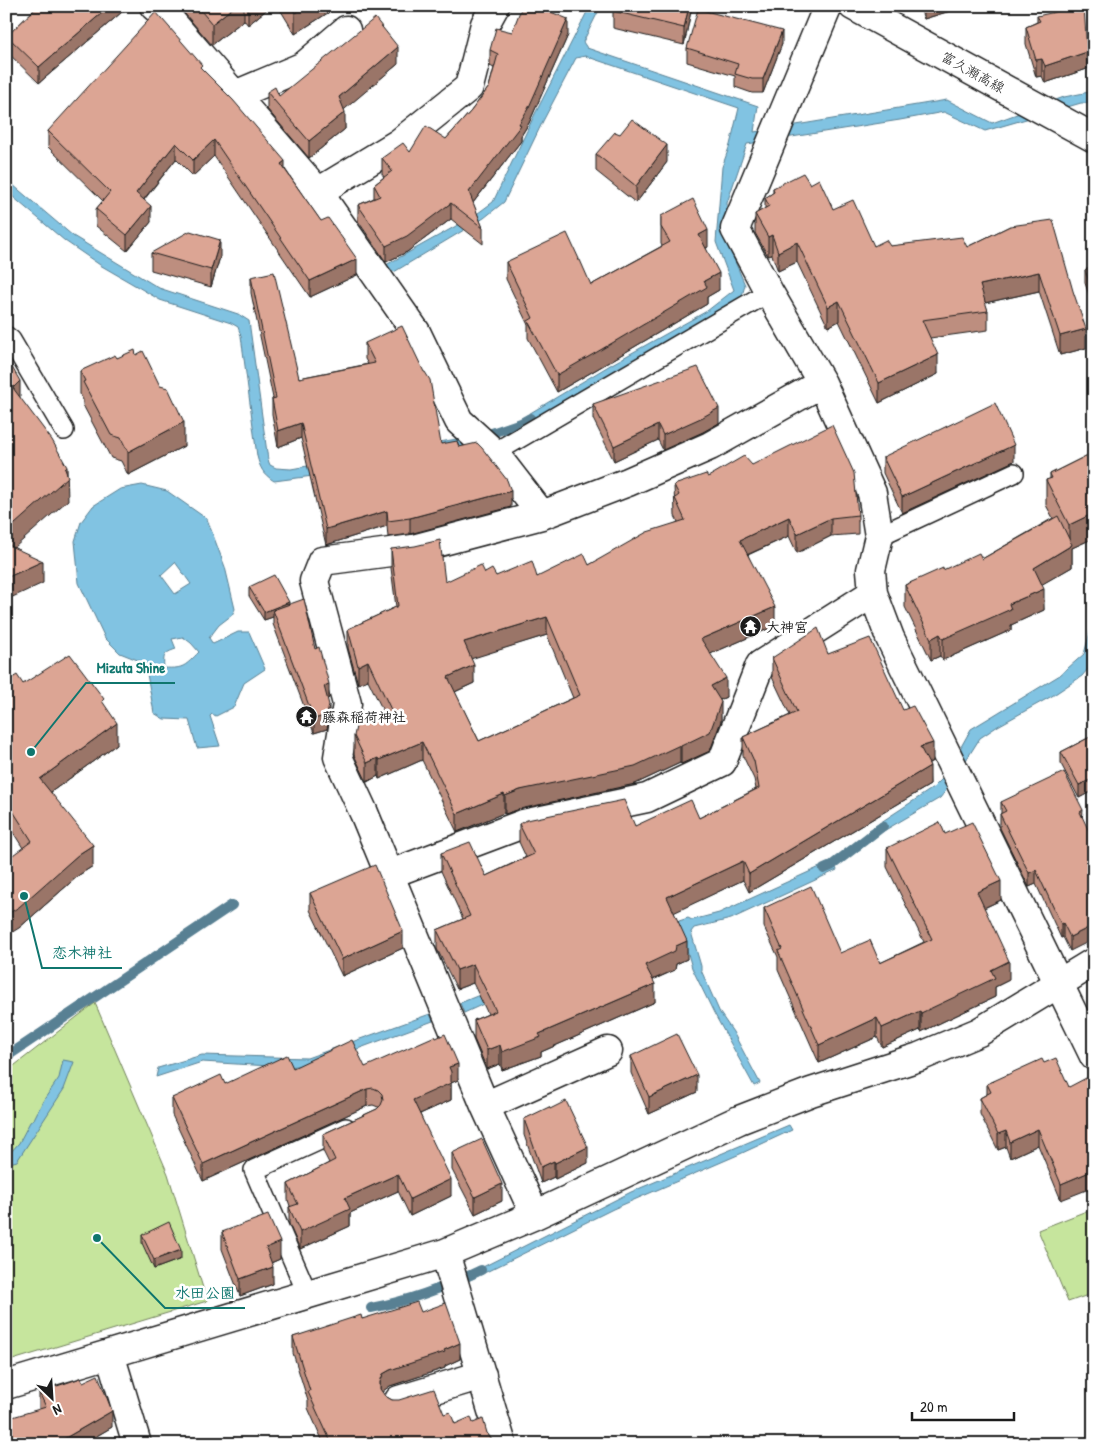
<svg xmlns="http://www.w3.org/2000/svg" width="1100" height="1450" font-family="'Patrick Hand','Klee One',sans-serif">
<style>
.green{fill:#c6e59d;stroke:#71805c}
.water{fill:#81c3e2;stroke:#598093;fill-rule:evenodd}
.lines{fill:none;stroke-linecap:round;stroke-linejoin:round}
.stream{stroke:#598093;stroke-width:10}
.lane-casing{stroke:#1c1c1c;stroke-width:22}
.street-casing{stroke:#1c1c1c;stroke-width:31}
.secondary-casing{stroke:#1c1c1c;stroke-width:31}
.lane{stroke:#fff;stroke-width:19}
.street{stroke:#fff;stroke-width:28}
.secondary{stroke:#fff;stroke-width:28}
.wall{fill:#bd8e7f;stroke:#1c1c1c;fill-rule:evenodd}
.shaded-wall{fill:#9a7468;stroke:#1c1c1c}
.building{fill:#dca594;stroke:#1c1c1c;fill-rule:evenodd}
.labels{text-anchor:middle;stroke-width:5;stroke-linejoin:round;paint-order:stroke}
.street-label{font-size:14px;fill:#1c1c1c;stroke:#fff}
.poi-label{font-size:14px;font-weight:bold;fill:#1c1c1c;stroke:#fff;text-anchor:start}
.leader{fill:none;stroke:#0f766e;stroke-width:2}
.callout-dot{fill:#0f766e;stroke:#fff;stroke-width:2}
.callout-label{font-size:15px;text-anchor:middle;font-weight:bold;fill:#0f766e;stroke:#fff;stroke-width:5;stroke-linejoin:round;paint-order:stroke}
</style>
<rect width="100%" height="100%" fill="#fff"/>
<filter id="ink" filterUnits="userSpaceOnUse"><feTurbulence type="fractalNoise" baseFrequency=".02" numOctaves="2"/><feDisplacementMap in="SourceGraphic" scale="10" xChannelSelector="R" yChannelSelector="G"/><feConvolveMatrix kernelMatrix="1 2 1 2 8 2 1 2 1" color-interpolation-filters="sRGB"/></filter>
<g filter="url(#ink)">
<path class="green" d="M95,1003l73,171 39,127 -201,61v-290z
M1094,1208v85l-26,9 -30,-72z"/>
<path class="water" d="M590,6h11l-18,36 4,6 171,58 -4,26 193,-32 45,23 72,-26 30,-6v12h-13l-96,28 -41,-19 -44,8 -153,24 -20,59 1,42 17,40 -3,11 -14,16 -207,118 -4,-9 95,-57 95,-53 27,-21 -18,-48 6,-75 8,-22 9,-37 -154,-52 -9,2 -33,63 -39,81 -20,16 -90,54 -8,-7 88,-49 19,-14 42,-88z
M6,179l67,57 86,52 79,26 11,7 19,139 2,5 6,3 15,1 171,-31 4,9 -153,29 -39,5c-11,-7 -14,-13 -17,-25l-16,-120 -3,-9 -7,-4 -71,-23 -22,-13 -38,-22 -35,-24 -59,-50z
M142,485l25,6 40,28 18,48 10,42 -3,6 -13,10 -10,13 4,6 25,-12h11l16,37 -21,14 -10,24 -18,9 -4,-2 -2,2 10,30 -23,2 -8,-28 -25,-1 -10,-6 -9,-50 -25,-10 -15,-15 -26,-55 -4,-42 6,-19 12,-16 27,-17zM175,562l16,22 -16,10 -14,-19zM183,637l8,6 8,9c-14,14 -15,17 -35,16 -1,-13 0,-15 12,-19l-4,-10z
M1094,617v45l-12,14 -30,20 -54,30 -18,12 -29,46 -11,14 -65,38 -6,-6 64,-42 11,-11 27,-48 89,-54 24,-21z
M833,861l4,9 -106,49 -37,9 -3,4 10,34v4l19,43 13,19 27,51 -6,3 -40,-73 -22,-45 -10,-36 -146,48 -72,33 -4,-10 117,-48 111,-37 4,2 27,-7z
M430,1014l3,7 -116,43 -30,3 -85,-5 -46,15 2,-9 44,-13 105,3z
M63,1060l11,2 -10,27 -47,72 -11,3v-10l4,-1 9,-10 11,-21 4,-3 9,-18 16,-23z
M789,1125l3,5 -52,24 -127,55 -141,70 -3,-5 162,-82z"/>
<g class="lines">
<path class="stream" d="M480,437l41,-14 9,-5
M824,869l7,-3 52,-40
M6,1057l226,-152
M371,1308c38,-7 75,-21 110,-38"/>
<defs>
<path id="lane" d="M6,336l5,4 53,90
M494,453l275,-161
M879,536l135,-63
M308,1295l-54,-125 92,-42"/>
<path id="street" d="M154,6l15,13 149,173 98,140 43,89 35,32 48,62
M828,6l-93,223 34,63 53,91 50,110 7,43 -8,34 2,23 17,45 204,418
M235,95l69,-29 42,-36
M318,192l81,-49 70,-56 16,-63 10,-18
M390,874l133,-50 124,-26 75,-36 38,-97 113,-72
M485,1106l123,-55
M535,1215l-50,-109 -121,-293 -26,-56 9,-53 -33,-123 8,-20 91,-12 129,-34 86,-33 82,-36 112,-63
M445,1253l57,191
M110,1354l27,90
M6,1385l439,-132 90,-38 204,-95 72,-28 108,-35 60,-25 115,-70
M399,1400l83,-25"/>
<path id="secondary" d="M853,6l241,132"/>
</defs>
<use href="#lane" class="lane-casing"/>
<use href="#street" class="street-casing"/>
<use href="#secondary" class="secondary-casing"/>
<use href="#lane" class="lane"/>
<use href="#street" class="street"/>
<use href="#secondary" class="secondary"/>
</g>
<path class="wall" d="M38,6h91l-90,77 -32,-31v-16z
M178,6h93l-23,19 -4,-5 -32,25z
M278,6h56v3l-39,25z
M614,6h78l-8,39 -71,-17v-17z
M919,6h47l-42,13z
M1037,16l50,53 -42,14 -3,-7 -6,1 -10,-33v-17l11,-5z
M512,32l56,3 -39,88 -8,13v5l-48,62 10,25v16l-32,-25 -44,33 -21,10 -28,-41v-16l16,-7v-13l10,-8 -2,-3v-16l28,-6 36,-13 25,-28 18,-24 5,-19 -4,-2v-16z
M782,44l-19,49h-11l-17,-6v-11l-48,-14v-14z
M398,64l-54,45 1,20 -36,29 -42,-49v-17l12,4z
M202,69l83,100 72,106 -47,22 -96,-141 -21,20 -17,-17 -32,41 7,22 -24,29 -31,-25v-17l7,-8 -55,-54v-16z
M596,154l71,8 -31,41 -40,-32z
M810,184l23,25 41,37 93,1 43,-21 76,122 -26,7 -21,-64 -54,12 3,8v19l-58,8 8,36 -59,29 -40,-82 -11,6 -31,-65 -19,9 -6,-16 -4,1 -13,-23v-19l10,-5v-11l8,-5v-5z
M661,216l47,31 -2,1 13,42 -12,7v7l-110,65 -40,23 -29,-54v-13l-22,-46v-17l85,23 71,-39 -1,-2z
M151,253l69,4 -9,30 -60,-17z
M1094,266v31l-4,1 -5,-15v-13z
M251,277l48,101 69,-14 -3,-5v-16l76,101 18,3 52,60 -101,27 -22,3 -1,-11 -61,19 -25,-107 -23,9 -6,-33v-15l1,-1 -22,-105z
M136,355l48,91 -56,29 -7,-14 -10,-3 -28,-53v-5l-3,-6v-23l37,-13z
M593,404l126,19 -16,9 -40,18 -5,-10 -44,21 -21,-42z
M1094,452v86l-22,10v19l-30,17 2,26 -33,15v5l-68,30 -3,-4 -9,4 -26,-53v-22l38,-15 39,-11 71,-41 -7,-13v-25l4,-1v-5z
M883,457l131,4 -112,52 -19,-40z
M752,465l106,50v19l-27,2 -34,17 -8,-17 -41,19 27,71 -65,28 16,43 -6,3 1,21 -11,30 -29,13 -1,-1 -45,21 -115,25 -15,5 -1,-1 -47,19 -35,-72 -43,19 -1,-3 -11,6 -13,-27v-19l32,-19 -18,-37 -10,4 -10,-36v-19l48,-22 -5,-39v-19l54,33 40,-9 11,3 41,1 52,-12 89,-43 -3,-6 -1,-31 34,-8zM547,635l26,63 -94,43 -24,-49 19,-9 -3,-25z
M249,587l40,17 26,45 14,49 -2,1 2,20 -2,10 -13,4 -41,-109v-7l-9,3 -15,-24z
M828,654l75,56 30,51 -4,2 1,22 -181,107 -6,-12 -69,32 13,47 -11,5 -1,6 -22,10 2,22 -114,50v4l-39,14 -2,-6 -13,5 -13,-30v-19l14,-6 -15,-31 -16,6 -20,-40v-19l26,-11 -22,-48v-18l45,23 40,-19 -7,-15v-18l116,2 64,-8 57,-29 -2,-10 -11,-23v-19l47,-22 -18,-38v-19z
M6,682l17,2 81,21 13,39 -66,48 42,74 -14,9 -60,53 4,-80 -17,-27z
M1094,735v55l-15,8 -18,-34v-12z
M1001,802l82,8 -13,141 -7,-14 -2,1 -25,-54 -7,3 -29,-59v-14l1,-1z
M945,834l56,66 -17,8 25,72 -14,7v10l-74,35 -1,-2 -38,17 -5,-10 -58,26 -41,-93v-13l-14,-30v-19l76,45 40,10 44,-21 -37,-75v-19z
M310,893l93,55 -61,28 -32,-66z
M631,1056l66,36 -48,22 -18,-41z
M1044,1063l25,24 -8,113 -23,-55 -28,13 -4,-11 -8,3 -18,-36v-16l7,-4v-10z
M365,1067l93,13 -7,3v17l-31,14 31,82 -41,20 -12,-25 -48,22v13l-50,23 -11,-25v-17l1,-1 -2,-6v-16l41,-21 -6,-12v-17l54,-25 2,-2h-1l-5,-2 -6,1 -164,75 -31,-66v-17l53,-14 68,-16z
M550,1109l38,54 -33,16 -1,-2 -13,6 -17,-48v-16z
M452,1153l50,48 -27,13 -23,-44z
M222,1232l58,27 -9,4 2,21 -33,12 -18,-47z
M142,1235l39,24 -27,10 -12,-26z
M421,1312l39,47 -15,7v2l-55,18 -7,5 -1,2 3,3 7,4 52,14 11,10 18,-1 14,10 8,11h-171l-16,-36v-7l-15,-48v-16l69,-18z
M83,1382l29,45 -29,17h-77l33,-35v-17z"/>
<path class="shaded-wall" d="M110,6h19l-90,77v-16z
M235,6h9v14l-32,25v-21z
M248,6h23l-23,19z
M305,6h29v3l-39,25v-21z
M689,6h3l-8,39v-17z
M924,6h42l-42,13z
M568,19v16l-39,88 -8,13v5l-52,67v-16l50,-68z
M782,31v13l-19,49v-14z
M398,47v17l-59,50v-17z
M1087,52v17l-42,14v-17z
M1042,59v17l-6,1v-17z
M345,112v17l-36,29v-17z
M214,140v16l-21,20v-16z
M176,143v16l-40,50v-16z
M667,145v17l-31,41v-17z
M285,161v16l-4,-13z
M451,203v16l-44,33 -21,10v-16z
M151,206v16l-24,29v-16z
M708,230v17l-9,5v-17z
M772,235v20l-4,1v-19z
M220,240v17l-9,30v-17z
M797,242v20l-19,9v-19z
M357,259v16l-47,22v-16z
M1039,272v19l-59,13v-19z
M719,273v17l-12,7v7l-110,65 -40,23v-17l147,-94z
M1094,283v14l-4,1v-14z
M839,301v20l-11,6v-20z
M1086,329v19l-26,7v-19z
M938,355v19l-59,29v-20z
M20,381v23l-7,-16z
M719,408v15l-16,9 -40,18v-15z
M184,422v24l-56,29v-23z
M301,423v15l-23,9v-16z
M658,425v15l-44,21v-15z
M1014,445v16l-112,52v-16z
M67,467l1,33 -62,55v-23l59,-63z
M511,491v16l-101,27v-16z
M387,511v15l-61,19v-16z
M1094,513v25l-22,10v19l-38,22v-21l35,-21v-22z
M789,517v19l-49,22v-18z
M831,518v18l-34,17v-19z
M43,561v22l-37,17v-22z
M1044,589v21l-33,15v5l-68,30v-21l66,-35z
M289,602v8h-16v7l-9,3v-8z
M775,607v19l-74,32v-19z
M547,617v18l-83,26v-19z
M940,634v22l-9,4v-21z
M368,661v19l-10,4v-18z
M474,665v18l-26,12v-18z
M726,678v19l-15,7v-18z
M329,684v14l-5,2v-14z
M721,702v19l-11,30 -29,13v-18z
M329,705v14l-2,10 -13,4v-14z
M117,723v21l-77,56v-21z
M422,742v18l-43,19v-19z
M933,743v18l-13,5v-19z
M680,745v18l-45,21 -115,25 -15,5v-18l15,-6z
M378,758v18l-11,6v-19z
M930,766v19l-181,107v-18z
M1094,778v12l-15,8v-13z
M504,794v19l-47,19v-18z
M93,845v21l-14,9 -60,53 -13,8v-21l73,-61z
M743,861v19l-76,36v-19z
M1036,870v14l-7,3v-14z
M1001,881v19l-24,11v-19z
M1063,923v14l-2,1v-14z
M1094,925v14l-24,12v-14z
M403,931v17l-61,28v-17z
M687,941v18l-11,5 -1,6 -30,13v-18l31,-19z
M1009,961v19l-14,7v10l-74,35v-19l70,-43z
M473,964v19l-16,6v-19z
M655,984v18l-114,50v4l-39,14v-18l37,-18z
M920,1011v19l-38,17v-19z
M877,1018v19l-58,26v-18z
M500,1045v19l-13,5v-19z
M458,1064v16l-7,3v17l-38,17v-17l36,-33z
M697,1075v17l-48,22v-17z
M367,1089v17l-164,75v-17z
M1038,1129v16l-28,13v-16z
M1006,1131v16l-8,3v-16z
M588,1147v16l-33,16v-16z
M554,1161v16l-13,6v-16z
M1094,1170v17l-33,13v-16z
M398,1174v17l-48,22v13l-50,23v-17l45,-34z
M451,1179v17l-41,20v-17z
M502,1184v17l-27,13v-17z
M280,1242v17l-14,6v-17z
M181,1250v9l-27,10v-9z
M273,1267v17l-33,12v-17z
M460,1343v16l-15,7v2l-55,18 -7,5 -3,7v-16l3,-8 7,-4 54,-20z
M112,1411v16l-29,17h-28z"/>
<path class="building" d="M38,6h72l-71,61 -32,-31z
M197,6h38l-23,18z
M291,6h14l-10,7z
M522,6h14l32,13 -39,88 -10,17 2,1 -52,67 14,36 -32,-25 -44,33 -21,10 -28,-41 22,-9 -6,-11 18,-14 -10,-13 21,-15 7,9 16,-26 20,13 25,-28 18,-24 9,-33 -8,-4 6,-22 16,4z
M614,6h75l-5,22 -71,-17z
M1082,6h2l3,46 -42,14 -3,-7 -6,1 -10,-33 14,-6 -3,-5z
M698,9l84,22 -19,48h-11l-17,-5 3,-10 -51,-16z
M156,12l46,53 -2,2 33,33 52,61 -4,3 40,57 7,-3 29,41 -47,22 -96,-141 -21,20 -17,-17 -40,50 15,13 -24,29 -31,-26 14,-17 -62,-61z
M375,18l23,29 -59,50 6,15 -36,29 -42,-49 8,-5 4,9z
M632,119l35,26 -31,41 -40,-32 19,-22 5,2z
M803,173l7,11 9,-5 14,30 20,-9 21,46 12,-6 4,6 72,-9 5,10 43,-21 43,-6 20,71 13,38 -26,7 -21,-64 -59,13 8,26 -66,9 16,35 -59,28 -40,-82 -11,6 -31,-65 -19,10 -6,-17 -4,2 -13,-23 14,-8 -4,-8 9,-6 -1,-4z
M693,199l15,31 -9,5 20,38 -15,8 3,6 -110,65 -40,23 -29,-54 5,-3 -27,-56 61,-29 12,26 -1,1h2l11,25 79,-43 -9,-15v-11z
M190,231l30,9 -9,30 -60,-17z
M1094,266v17l-4,1 -5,-14z
M274,272l25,106 76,-15 -10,-20 37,-17 22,46h1l5,8 11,64 16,-3 2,6 18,-4 5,5 25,32 4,11 -101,27 -22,3 -1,-10 -61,18 -25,-106 -23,8 -6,-32 4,-1 -25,-121z
M135,350l1,5 7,-4 17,35 8,2 16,34 -56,30 -7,-14 -10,-3 -28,-53 2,-1 -5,-10 35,-16 2,3z
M6,357l14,24 -7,7 39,52 15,27 -2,2 3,8 -62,55z
M698,367l21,41 -16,9 -40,18 -5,-10 -44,21 -21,-42z
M995,403l19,42 -112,52 -19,-40z
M832,425l22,48 4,42 -27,3 -34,16 -8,-17 -49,23 35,67 -74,32 25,39 -15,8 10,16 -11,30 -29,14 -1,-1 -45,21 -115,24 -15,6 -1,-2 -47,20 -35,-72 -43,18 -1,-2 -11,5 -13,-27 3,-14 37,-6 -26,-55 -10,5 -10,-37 50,-23 -7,-57 24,-3 25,-6 5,42 36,-17 4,8 7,-4 4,7 36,-15 5,16 47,-23 5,11 58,-33 38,-12 -10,-22 4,-3 -5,-10 32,-11 2,3 36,-21 8,9zM547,617l33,78 -101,46 -31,-64 26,-12 -10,-23z
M1094,452v61l-25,12 -23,-45 6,-2 -2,-4z
M1058,516l14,29 -38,23 10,21 -35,15 2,5 -68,30 -3,-5 -9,5 -26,-54 38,-17v2l36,-17 3,6z
M6,544l37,17 -37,17z
M274,575l15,27 -25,10 -15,-25z
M304,599l11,50 4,-2 10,37 -5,2 5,19 -2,10 -13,4 -41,-109z
M818,628l10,26 42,-16 33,72 10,-4 20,37 -13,4 10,19 -181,108 -6,-13 -76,36 20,44 -11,5 -1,5 -30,14 10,19 -116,50 2,3 -39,15 -2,-7 -13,5 -13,-30 22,-9 -23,-47 -16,6 -20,-40 33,-14 -29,-63 29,-11 16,34 48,-22 -15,-30 8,-4 97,-20 11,26 56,-26 8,18 60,-30 -5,-27 -11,-24 54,-25 -25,-54z
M70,654l34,45 -2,2 15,22 -77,56 53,66 -14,9 -60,53 -13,8v-55l26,-19 -26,-41v-118l11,-7 6,9z
M1094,735v43l-15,7 -18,-33z
M1064,772l19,38 -3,2 14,30v83l-24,12 -7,-14 -2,1 -25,-54 -7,3 -29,-59 6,-3 -5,-9z
M940,822l5,12 27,-12 29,59 -24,11 32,69 -18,9 4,8 -74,35 -1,-2 -38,17 -5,-10 -58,27 -41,-94 4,-2 -18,-41 47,-22 29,67 30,-13 10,23 52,-24 -45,-91z
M375,865l28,66 -61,28 -32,-66z
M445,1034l13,30 -9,3 2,5v11l-38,17 38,79 -41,20 -12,-25 -53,24 5,11 -50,23 -11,-25 9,-3 -10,-20 47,-24 -12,-26 54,-25 4,-4 2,-5 -1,-6 -4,-4 -5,-2 -6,1 -164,75 -31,-66 49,-23 4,9 62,-29 6,13 59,-28 13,27 70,-31 1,2z
M677,1034l20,41 -48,22 -18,-41z
M1056,1058l13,29 21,-11 4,8v86l-33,14 -23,-55 -28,13 -4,-11 -8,3 -18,-36 11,-6 -4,-8 55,-25 2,4z
M566,1101l22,46 -33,16 -1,-2 -13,6 -17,-48 25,-12 1,2z
M482,1139l20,45 -27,13 -23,-44z
M268,1215l12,27 -14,6 7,19 -33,12 -18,-47z
M169,1222l12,28 -27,10 -12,-25z
M417,1302l4,10 25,-9 14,40 -16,7 1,2 -55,18 -7,4 -3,8v7l5,7 7,4h7l35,-11 10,25 6,-2 5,12 16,-7 2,6 10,-4 4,14 4,6 4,3 -4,2h-164l4,-2 -23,-50 2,-1 -17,-54 68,-22 1,4z
M98,1375l14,36 -57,33h-49v-25l40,-12 -7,-15 42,-14 2,4z"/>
</g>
<defs>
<symbol id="temple-disc" viewBox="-11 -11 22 22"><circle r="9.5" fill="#1c1c1c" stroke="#fff"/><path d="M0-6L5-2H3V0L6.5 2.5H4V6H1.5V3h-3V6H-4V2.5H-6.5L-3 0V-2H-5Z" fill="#fff"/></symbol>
</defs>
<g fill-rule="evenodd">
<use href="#temple-disc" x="738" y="614" width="25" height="25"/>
<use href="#temple-disc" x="294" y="704" width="25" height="25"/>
</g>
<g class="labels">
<g class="street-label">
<text transform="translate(973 72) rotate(29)" y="5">富久瀬高線</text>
</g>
<g class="poi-label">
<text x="766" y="632">大神宮</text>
<text x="322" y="722">藤森稲荷神社</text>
</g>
</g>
<path class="leader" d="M31 752L86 683H175M24 896L42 968H122M97 1238L165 1308H245"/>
<g class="callout-dot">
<circle cx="31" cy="752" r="5"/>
<circle cx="24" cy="896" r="5"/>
<circle cx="97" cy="1238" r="5"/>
</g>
<g class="callout-label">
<text x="131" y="673">Mizuta Shine</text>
<text x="82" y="958">恋木神社</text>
<text x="205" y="1298">水田公園</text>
</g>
<rect width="1100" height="1450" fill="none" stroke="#fff" stroke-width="25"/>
<rect x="12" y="12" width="1075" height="1425" fill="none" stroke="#1c1c1c" stroke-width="2" filter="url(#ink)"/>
<g transform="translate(52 1398) rotate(155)" stroke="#ffffff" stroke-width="4" paint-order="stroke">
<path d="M0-4L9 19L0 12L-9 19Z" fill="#1c1c1c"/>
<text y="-8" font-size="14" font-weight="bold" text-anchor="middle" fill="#1c1c1c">N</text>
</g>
<path d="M912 1412v8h102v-8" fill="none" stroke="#1c1c1c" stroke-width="2.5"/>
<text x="920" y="1412" font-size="15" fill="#1c1c1c" stroke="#ffffff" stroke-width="4" paint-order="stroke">20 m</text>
</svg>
